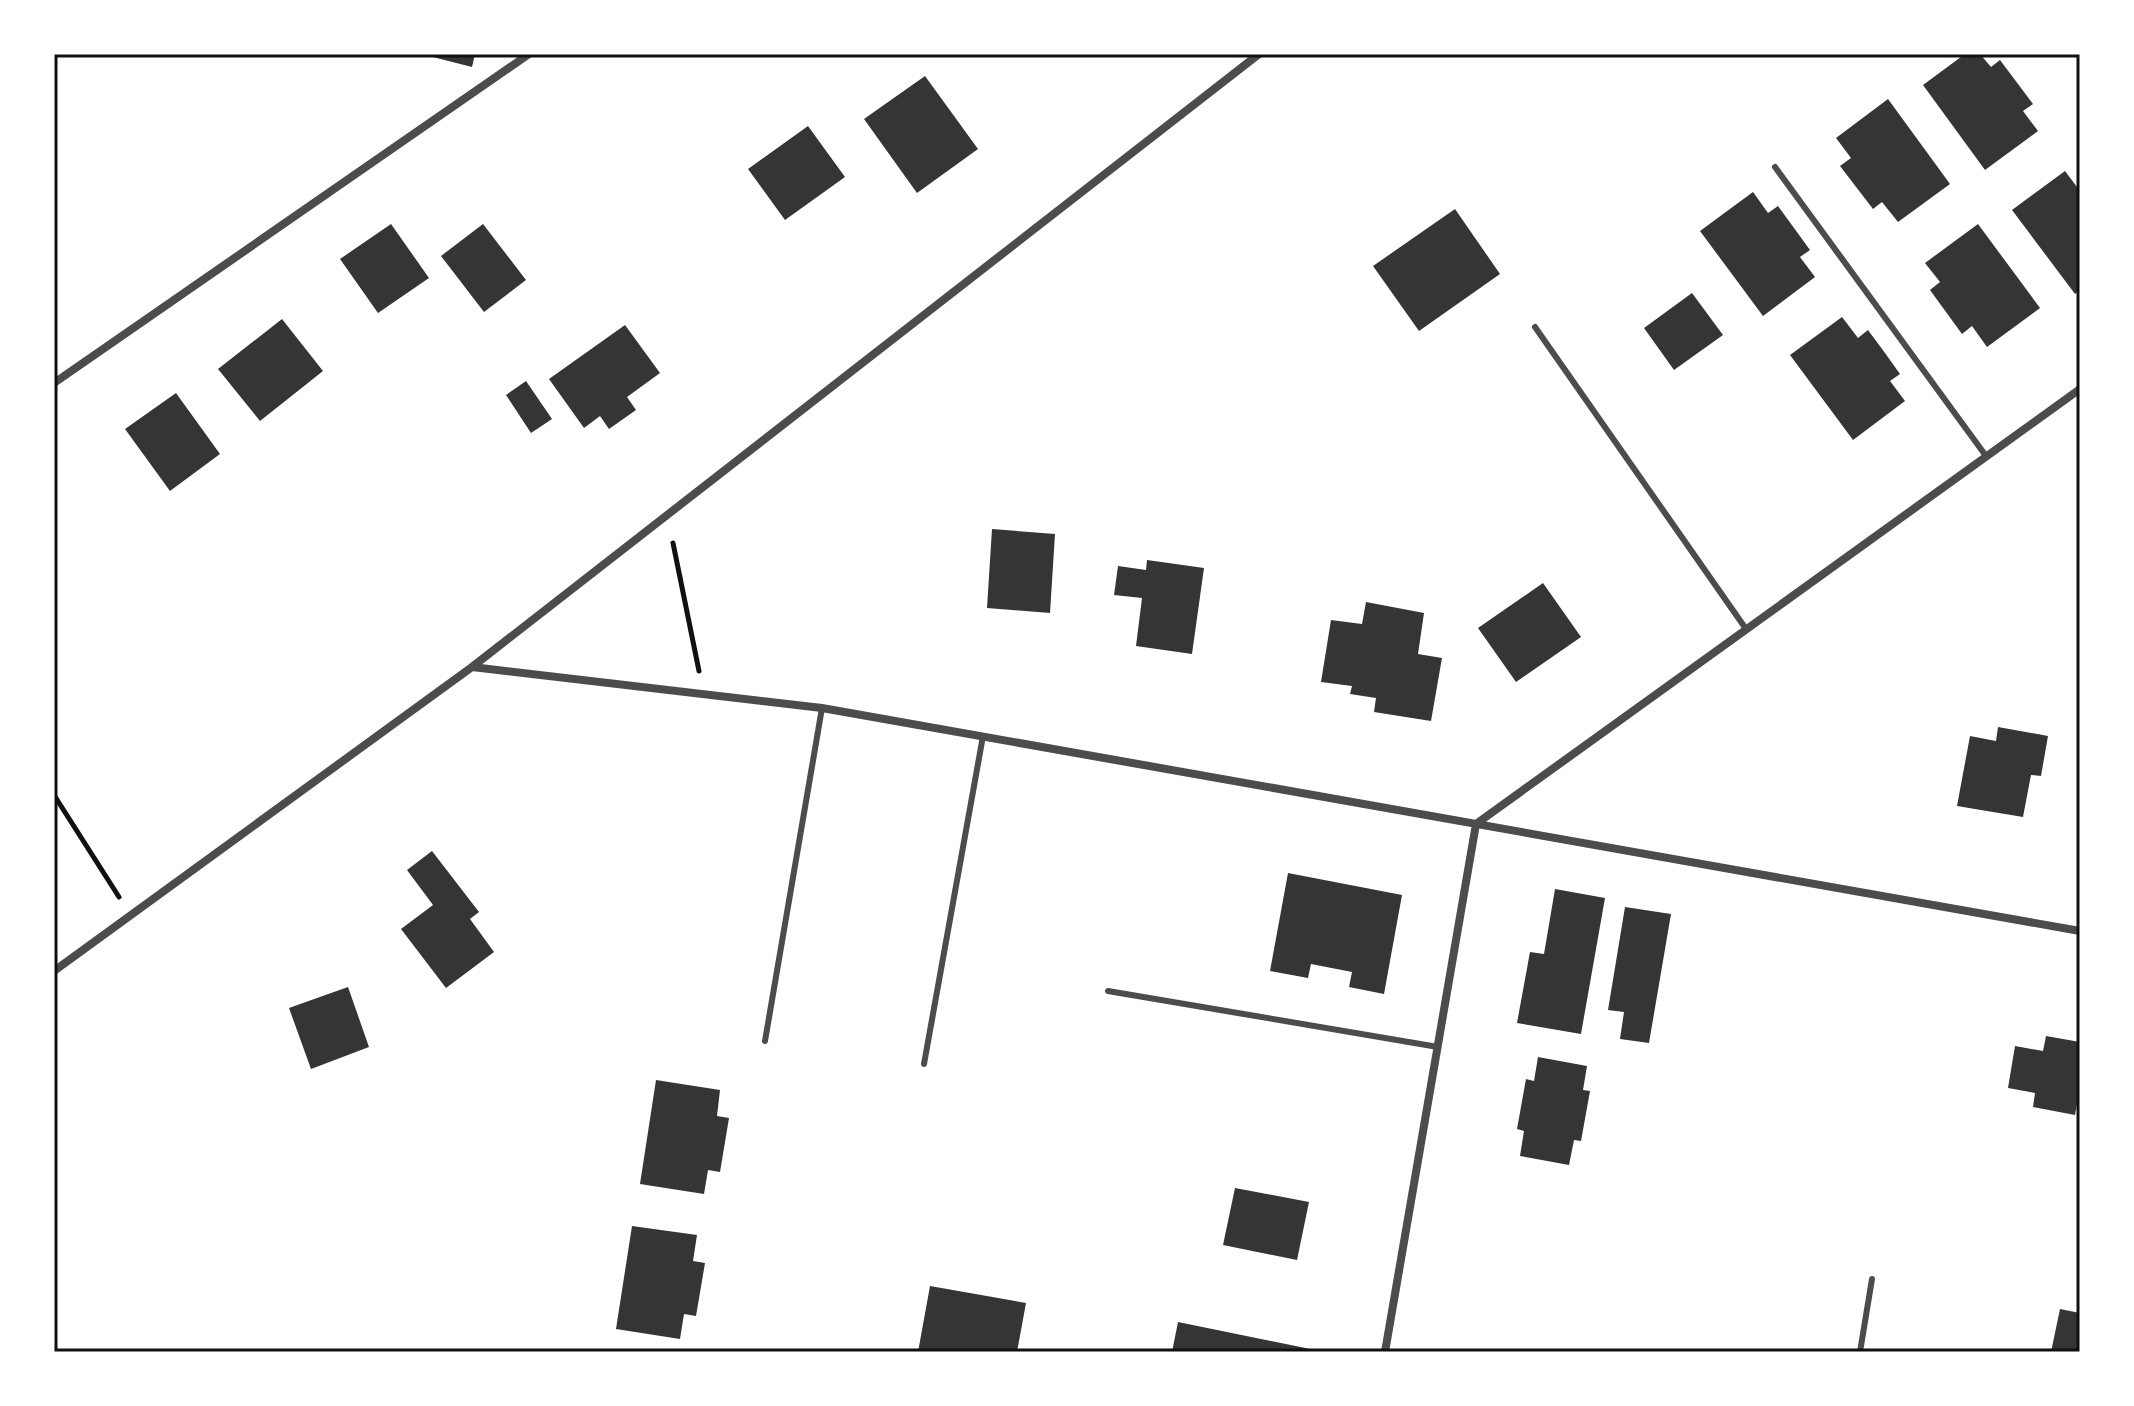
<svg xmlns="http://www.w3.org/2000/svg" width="2134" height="1406" font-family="Montserrat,sans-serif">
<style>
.building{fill:#353535}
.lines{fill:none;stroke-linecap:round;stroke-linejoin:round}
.path{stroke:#111;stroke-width:5}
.service{stroke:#4c4c4c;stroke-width:6}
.minor{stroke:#4c4c4c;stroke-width:8}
.neatline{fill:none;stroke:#111;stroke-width:3}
</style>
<rect width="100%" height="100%" fill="#fff"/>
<path class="building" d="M421,54h54l-3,13z
M1965,54h15l11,13 9,-7 33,44 -10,7 15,20 -53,39 -62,-85z
M925,76l53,73 -61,44 -53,-74z
M1888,99l62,85 -52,38 -16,-20 -9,7 -33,-43 11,-8 -15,-20z
M808,126l37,51 -60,43 -37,-51z
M2065,171l15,20v99l-5,4 -63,-84z
M1753,192l15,21 10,-7 32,44 -10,7 15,20 -52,39 -63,-85z
M1455,209l45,65 -81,57 -46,-65z
M391,224l38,54 -51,35 -38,-54z
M483,224l43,56 -42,32 -43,-56z
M1978,224l62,84 -53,39 -15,-21 -10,8 -32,-44 10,-8 -15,-19z
M1692,293l31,42 -49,35 -30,-42z
M1842,317l16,21 10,-8 17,23 15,21 -10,7 15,20 -52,39 -63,-85z
M282,319l41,52 -63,50 -42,-52z
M625,325l35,48 -33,24 9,13 -27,19 -9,-13 -16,12 -35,-49z
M526,381l26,38 -21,14 -25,-38z
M176,393l44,61 -50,37 -45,-62z
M992,529l63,5 -5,79 -63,-5z
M1147,560l57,8 -12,86 -56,-8 6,-48 -28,-3 4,-29 28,4z
M1543,583l38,54 -65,45 -38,-54z
M1366,602l58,11 -6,41 24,4 -11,63 -57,-9 2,-14 -26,-4 2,-8 -31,-4 10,-62 31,4z
M1998,727l50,9 -7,40 -10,-1 -8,42 -66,-11 13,-70 26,5z
M432,851l47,61 -9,7 24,33 -48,36 -45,-59 32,-24 -26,-35z
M1288,873l114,22 -18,99 -35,-7 3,-15 -41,-8 -3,14 -38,-7z
M1555,889l50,9 -24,136 -64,-11 13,-71 14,2z
M1625,907l46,7 -22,129 -29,-4 4,-27 -16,-2z
M348,987l21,60 -58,22 -22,-61z
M2046,1036l34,6v46l-5,27 -42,-8 2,-14 -27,-5 7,-42 28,5z
M1538,1057l49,9 -4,24 7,1 -9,50 -7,-1 -5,25 -49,-9 4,-25 -7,-2 9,-50 8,2z
M656,1080l64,10 -3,26 12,2 -9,54 -12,-2 -4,24 -64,-10z
M1235,1188l74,14 -12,58 -74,-15z
M632,1226l65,9 -4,26 12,2 -9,53 -12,-2 -4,25 -64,-10z
M930,1286l96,17 -9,49h-99z
M2060,1309l20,4v39h-29z
M1178,1322l142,29v1h-148z"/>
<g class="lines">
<path class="path" d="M673,543l26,128
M54,795l65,102"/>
<path class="service" d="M1775,167l211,289
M1535,327l211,302
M1108,991l330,56
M765,1041l57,-333
M924,1064l59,-328
M1860,1352l12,-73"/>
<path class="minor" d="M54,383l475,-329
M472,667l350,41 1258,223
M54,971l418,-304 787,-613
M1385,1352l91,-528 604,-435"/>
</g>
<rect width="2134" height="1406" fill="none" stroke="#ffffff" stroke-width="112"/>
<rect x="56" y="56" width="2022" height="1294" class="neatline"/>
</svg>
